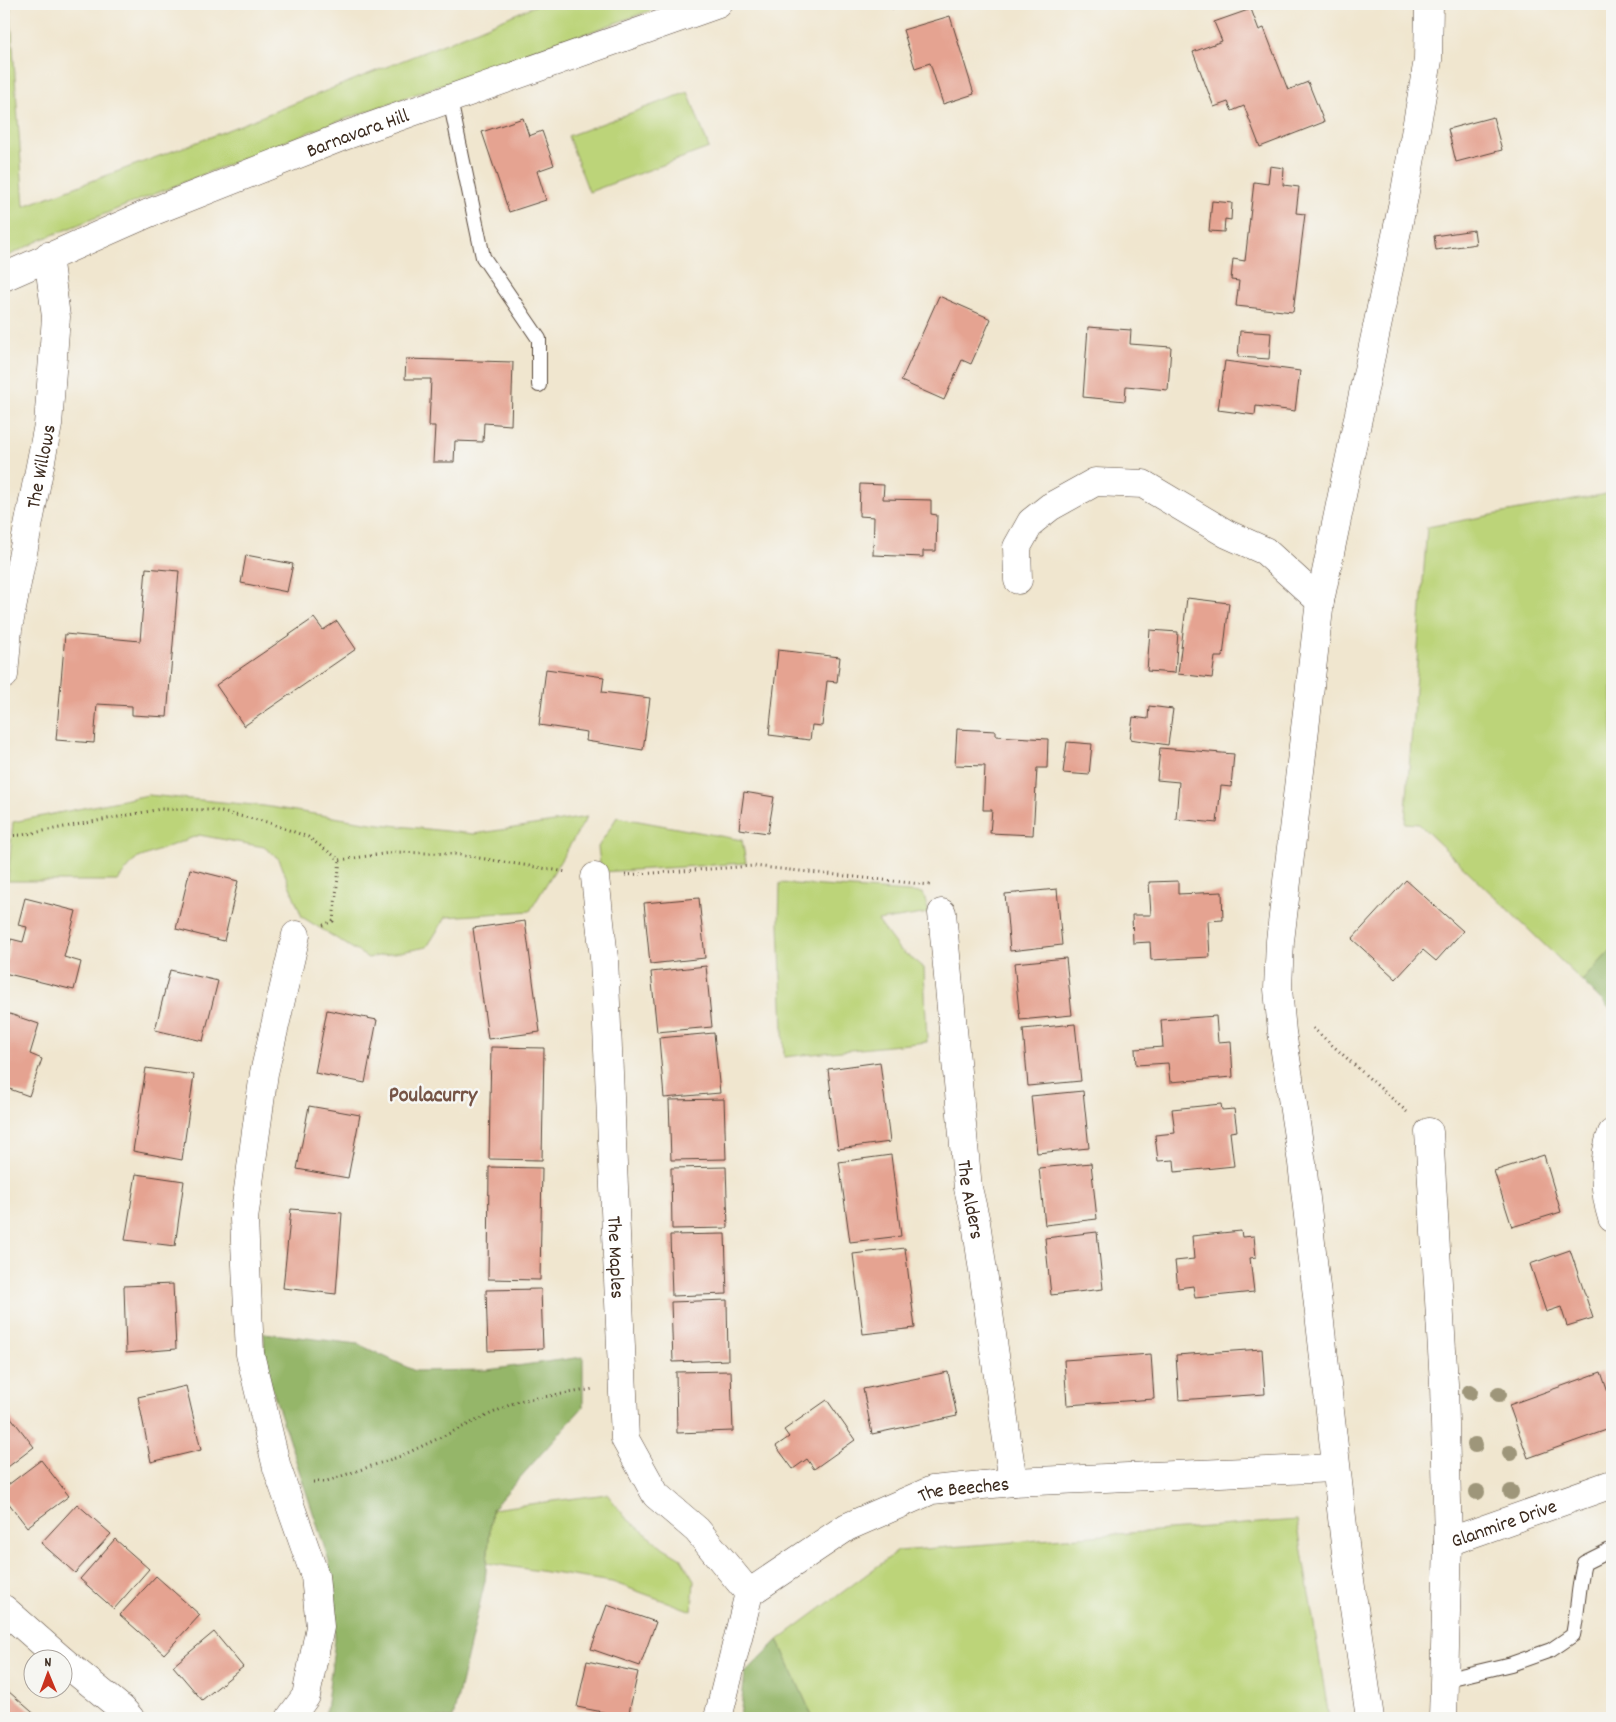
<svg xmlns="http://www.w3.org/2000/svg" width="1616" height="1722" font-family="Dekko,sans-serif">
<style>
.green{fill:#bcd479;stroke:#7c7f4c}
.forest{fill:#95b669;stroke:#687044}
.building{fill:#e5a391}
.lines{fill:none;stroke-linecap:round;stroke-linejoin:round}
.service-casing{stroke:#564639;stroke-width:16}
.minor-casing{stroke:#564639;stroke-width:29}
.tertiary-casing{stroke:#564639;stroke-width:29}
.secondary-casing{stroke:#564639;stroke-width:29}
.path{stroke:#564639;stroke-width:3;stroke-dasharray:1 4;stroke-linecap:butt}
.service{stroke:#fff;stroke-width:14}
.minor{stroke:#fff;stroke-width:28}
.tertiary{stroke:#fff;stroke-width:28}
.secondary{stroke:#fff;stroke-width:28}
.tree{fill:#9e967a}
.labels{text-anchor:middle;stroke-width:5;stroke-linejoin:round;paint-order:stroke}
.street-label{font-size:20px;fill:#3b2a1e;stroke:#f6f6f2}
.quarter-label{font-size:22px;font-weight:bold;fill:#765446;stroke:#f6f6f2}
</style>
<rect width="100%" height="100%" fill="#f6f6f2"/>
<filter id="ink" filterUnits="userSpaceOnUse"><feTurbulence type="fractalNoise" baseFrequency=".02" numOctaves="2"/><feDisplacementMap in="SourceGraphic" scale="10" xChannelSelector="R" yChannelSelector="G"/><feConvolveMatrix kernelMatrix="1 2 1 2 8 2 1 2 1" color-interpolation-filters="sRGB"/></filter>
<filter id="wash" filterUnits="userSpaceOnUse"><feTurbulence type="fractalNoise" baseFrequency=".0096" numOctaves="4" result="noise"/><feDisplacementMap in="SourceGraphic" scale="20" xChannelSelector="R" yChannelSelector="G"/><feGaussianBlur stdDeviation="1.12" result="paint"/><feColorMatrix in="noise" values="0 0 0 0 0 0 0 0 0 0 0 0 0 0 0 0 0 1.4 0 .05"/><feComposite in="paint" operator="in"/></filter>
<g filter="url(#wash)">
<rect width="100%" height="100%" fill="#f0e6cf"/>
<path class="green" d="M4,4h6l14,202 176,-65 249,-99 90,-38h130l-360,128 -269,108 -36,18z
M688,92l21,56 -120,44 -21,-56z
M1612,493v456l-30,32 -163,-157 -14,-1 22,-296z
M148,795l116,11 107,17 103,11 113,-17 -57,94 -84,6 -19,30 -59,11 -66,-41 -23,-58 -15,-12 -65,-12 -63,24 -19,22h-109l5,-59z
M617,817l125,23 4,23 -145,9 -3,-25z
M780,883l143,10 6,20 -51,8 20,27 26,20 3,74 -143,15 -5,-133z
M607,1494l19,24 38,30 17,10 13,22 -2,31 -80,-29 -125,-19 5,-54z
M1297,1520l32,198h-516l-35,-78 120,-89z"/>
<path class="forest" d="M1612,949v62l-30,-30z
M264,1333l94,11 57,27 72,-1 96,-13v50l-91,102 -7,72 -32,137h-128l10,-78 -6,-79 -64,-194z
M778,1640l35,78h-73l5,-45z"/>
<g id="blocks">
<path class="building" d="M889,4h16l-13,5z
M1251,9l8,21 5,-2 24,62 20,-8 16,40 -64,25 -16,-41 -12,5 -4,-9 -14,5 -21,-55 29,-11 -8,-19z
M950,16l24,78 -31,10 -13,-41 -15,5 -12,-38z
M1493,117l9,33 -46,12 -8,-33z
M523,118l6,18 13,-5 12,34 -17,6 9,29 -37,12 -27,-80z
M1270,166l14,2 -1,17 16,2 -3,26 9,1 -12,98 -57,-6 3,-25 -8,-1 2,-21 12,2 9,-79 14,2z
M1212,201l20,2 -1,17 -6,-1 -1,13 -15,-1z
M1474,230l2,14 -40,6 -2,-14z
M939,296l52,23 -20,45 -9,-4 -18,40 -43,-19z
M1088,327l43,3 -1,14 41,3 -3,43 -42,-4 -1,15 -42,-4z
M1240,331l31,2 -2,26 -31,-2z
M406,359l107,3 -2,63 -27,-2 -1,19 -28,-1 -1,21h-21l2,-36h-6l2,-47h-26z
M1225,361l75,10 -5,40 -39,-5 -1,9 -37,-5z
M860,484l24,1 -1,14 48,1v14l6,1 -1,36h-13v6l-50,-2 1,-38 -15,-1z
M246,555l47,9 -6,28 -46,-9z
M146,568l33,3 -12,146 -35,-2v-9l-35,-2 -3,39 -38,-3 9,-106 75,7z
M1187,598l42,5 -6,54h-8l-3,21 -34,-4z
M314,618l9,12 14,-9 19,28 -112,77 -28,-41z
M1150,630l28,2 -3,41 -28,-2z
M778,650l62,7 -3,25 -10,-1 -5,45 -10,-1 -2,15 -41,-5z
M546,669l58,8 -2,15 48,6 -7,52 -57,-9 1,-9 -48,-7z
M1149,706l24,3 -5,36 -38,-6 3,-22 15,2z
M957,729l39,2v5l52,3 -1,29h-10l-4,67 -43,-2 2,-23h-9l2,-44 -30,-1z
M1067,742l25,2 -3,31 -26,-2z
M1160,748l74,6 -3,33 -10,-1 -4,37 -41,-4 3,-37 -22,-2z
M744,792l30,5 -6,36 -29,-4z
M190,869l48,12 -14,60 -48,-12z
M1406,880l57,51 -27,30 -13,-11 -27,29 -44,-40z
M1178,881v13l44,-2 1,28 -15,1 2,36 -59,3 -1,-18 -17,1 -1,-28h19l-2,-33z
M1057,889l5,56 -52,6 -5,-57z
M25,898l51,13 -12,46 17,5 -7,28 -70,-17 7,-34 12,3 4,-15 -9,-2z
M699,898l6,60 -55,6 -6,-61z
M525,921l15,111 -52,7 -15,-111z
M1066,958l6,57 -52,5 -6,-57z
M706,966l6,61 -55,5 -6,-60z
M170,970l48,11 -15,60 -48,-11z
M327,1010l50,10 -12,63 -50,-10z
M4,1012l35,12 -9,30 12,5 -13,37 -25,-9z
M1216,1016l2,26 13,-1 2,36 -63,5 -2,-19 -32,2 -1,-16 28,-2 -2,-27z
M1075,1024l6,57 -53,5 -5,-57z
M714,1033l6,60 -56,5 -5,-60z
M491,1047l53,1 -2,112 -53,-1z
M880,1062l10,80 -52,7 -10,-80z
M146,1068l48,7 -12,85 -49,-9z
M1083,1091l6,57 -52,5 -6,-57z
M724,1099l2,60 -55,1 -2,-60z
M1221,1104l1,6 12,-1 3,22 -7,1 4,34 -59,6 -1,-12 -16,1 -3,-26 20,-2 -3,-24z
M309,1106l51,9 -12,63 -51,-9z
M891,1155l10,81 -51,6 -11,-80z
M1544,1155l17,57 -49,15 -18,-56z
M1091,1163l6,56 -52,6 -6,-57z
M489,1167l53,1 -2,112 -52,-1z
M726,1167l2,61 -56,1 -1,-61z
M136,1174l48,7 -9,65 -50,-6z
M291,1209l51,4 -6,81 -53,-6z
M1241,1231l1,6 12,-1 2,21 -6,1 4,34 -59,6 -2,-12 -15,2 -3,-27 19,-2 -2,-23z
M1097,1232l6,57 -52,6 -6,-57z
M725,1234l2,60 -55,2 -2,-61z
M905,1248l10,80 -52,6 -10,-80z
M1570,1250l23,68 -26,8 -6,-19 -15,5 -16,-48z
M173,1284l3,65 -50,4 -2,-67z
M541,1289l2,60 -55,2 -2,-61z
M727,1300l1,60 -55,2 -2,-60z
M1262,1349l3,45 -86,6 -3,-45z
M1151,1354l3,45 -87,6 -3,-45z
M731,1371l2,60 -56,2 -1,-61z
M948,1372l9,44 -85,18 -9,-45z
M1601,1372l11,32v24l-84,30 -19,-53z
M186,1386l15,64 -50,12 -13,-65z
M827,1400l28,40 -41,29 -7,-10 -14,10 -17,-23 13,-9 -5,-7z
M6,1411l28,36 -30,23v-57z
M41,1460l28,36 -42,31 -23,-30v-9z
M77,1504l34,30 -36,39 -34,-30z
M115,1539l34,30 -35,40 -34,-30z
M156,1576l44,39 -36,39 -44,-39z
M607,1605l49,17 -16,44 -49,-17z
M214,1632l29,35 -41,33 -29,-34z
M587,1661l51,11 -10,45 -51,-10z
M8,1691l31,27h-35v-22z
M1610,1693h2v22h-1z"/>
</g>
</g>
<g filter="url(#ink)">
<use href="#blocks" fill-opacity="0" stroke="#564639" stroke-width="1"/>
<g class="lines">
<defs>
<path id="service" d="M450,100l33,157 56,82v46
M1444,1680l67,-16 40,-14 22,-15c5,-24 5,-48 11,-72l28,-14"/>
<g id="minor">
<path d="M1018,580l-1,-33 14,-25 19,-15 45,-25 48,2 84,50 38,17 55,50"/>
<path id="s1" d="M4,675l4,-46 40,-204 8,-108 -8,-61"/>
<path id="s2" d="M595,877l9,81 21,481 31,56 41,35 52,63"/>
<path id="s3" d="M942,913l26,275 8,34 37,260"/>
<path d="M1429,1132l15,252 4,158"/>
<path d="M1612,1133c-10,25 -8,60 0,85"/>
<path d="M4,1609l58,51"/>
<path d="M62,1660l60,49 8,9"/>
<path d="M290,1718l16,-22 14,-69 -5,-51 -38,-108 -27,-114 -6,-135 20,-146 32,-138"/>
<path id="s4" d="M718,1718l31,-125 98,-66 85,-37 81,-8 322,-14"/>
<path id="s5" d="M1443,1718l5,-176 164,-58"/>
</g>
<path id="tertiary" d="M1370,1718l-24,-165 -44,-390 -20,-131 -4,-43 2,-48 40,-340 84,-404 24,-137 1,-56"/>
<g id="secondary">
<path id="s6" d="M4,277l145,-64 195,-77 374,-132"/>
</g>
</defs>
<use href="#service" class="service-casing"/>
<use href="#minor" class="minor-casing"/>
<use href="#tertiary" class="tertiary-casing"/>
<use href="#secondary" class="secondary-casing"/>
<path class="path" d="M4,836l18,-1 139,-26 51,1 55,12 41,15 32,23 57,-8 57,2 113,18
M625,875l128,-9 177,19
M323,925l10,-4 7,-61
M1313,1028l94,84
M313,1482h11l77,-26 117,-55 76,-12"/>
<use href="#service" class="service"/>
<use href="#minor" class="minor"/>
<use href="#tertiary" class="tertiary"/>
<use href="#secondary" class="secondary"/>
</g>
<g class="tree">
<circle cx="1470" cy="1392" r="8"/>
<circle cx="1499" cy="1394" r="8"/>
<circle cx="1475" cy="1445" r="8"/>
<circle cx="1510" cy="1453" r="8"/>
<circle cx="1477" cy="1492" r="8"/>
<circle cx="1511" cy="1492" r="8"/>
</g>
</g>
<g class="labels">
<g class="street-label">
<text dy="7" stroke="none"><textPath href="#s6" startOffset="382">Barnavara Hill</textPath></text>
<text dy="7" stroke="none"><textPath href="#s1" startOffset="212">The Willows</textPath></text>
<text dy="7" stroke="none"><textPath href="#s3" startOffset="288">The Alders</textPath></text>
<text dy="7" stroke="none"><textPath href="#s2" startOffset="381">The Maples</textPath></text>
<text dy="7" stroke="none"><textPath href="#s4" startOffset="371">The Beeches</textPath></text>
<text dy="7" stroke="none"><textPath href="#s5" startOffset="235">Glanmire Drive</textPath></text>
</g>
<g class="quarter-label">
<text x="433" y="1101">Poulacurry</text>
</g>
</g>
<rect width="1616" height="1722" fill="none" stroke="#f6f6f2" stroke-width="20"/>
<g transform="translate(48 1674) rotate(359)"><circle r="24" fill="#f6f6f2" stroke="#aba49d"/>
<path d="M0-4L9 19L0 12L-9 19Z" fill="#c8321e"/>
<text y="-8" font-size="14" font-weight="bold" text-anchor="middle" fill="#3b2a1e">N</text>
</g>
</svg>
